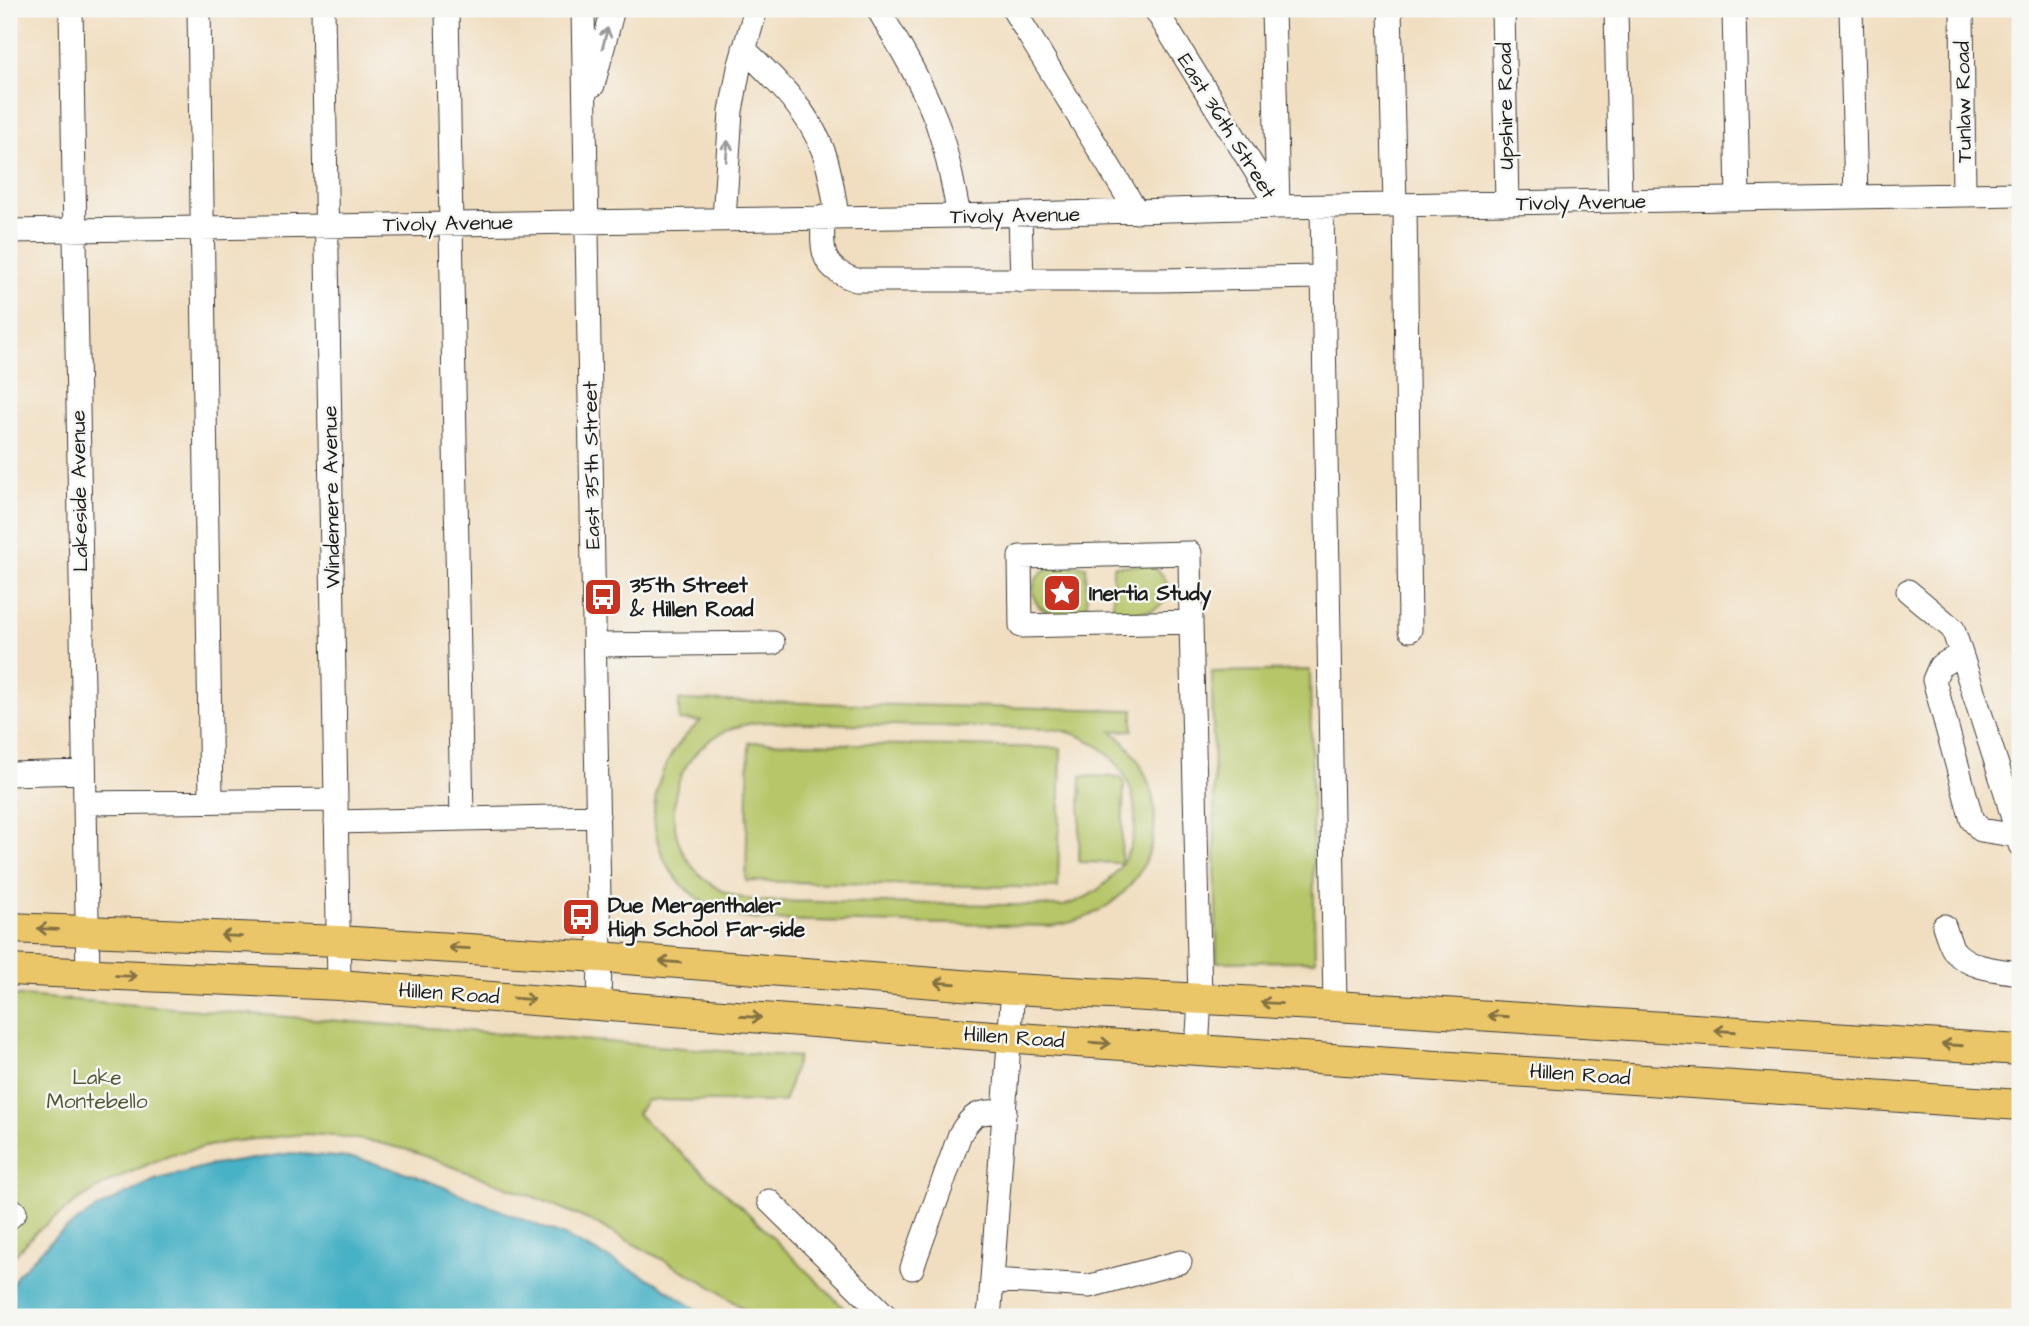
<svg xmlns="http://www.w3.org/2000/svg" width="2029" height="1326" font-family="'Architects Daughter',sans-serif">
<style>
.green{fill:#b6c668;stroke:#697142;stroke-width:2;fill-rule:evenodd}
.water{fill:#47b1c5;stroke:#326670;stroke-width:2}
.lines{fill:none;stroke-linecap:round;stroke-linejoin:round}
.minor-casing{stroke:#3c3935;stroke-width:25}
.major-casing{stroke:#3c3935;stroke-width:32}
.minor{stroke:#fff;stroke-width:23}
.major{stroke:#eac669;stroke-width:30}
.oneway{stroke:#999}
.oneway2{stroke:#837142}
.labels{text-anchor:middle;stroke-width:5;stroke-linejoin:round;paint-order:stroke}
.street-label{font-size:21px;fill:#1c1c1c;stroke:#f6f6f2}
.poi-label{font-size:21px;font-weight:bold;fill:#1c1c1c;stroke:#f6f6f2;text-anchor:start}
.park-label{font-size:21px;fill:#525837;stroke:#f6f6f2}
</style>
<rect width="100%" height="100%" fill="#f6f6f2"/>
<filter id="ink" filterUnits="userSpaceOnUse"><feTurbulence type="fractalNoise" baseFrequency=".0143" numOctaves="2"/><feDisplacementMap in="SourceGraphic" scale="14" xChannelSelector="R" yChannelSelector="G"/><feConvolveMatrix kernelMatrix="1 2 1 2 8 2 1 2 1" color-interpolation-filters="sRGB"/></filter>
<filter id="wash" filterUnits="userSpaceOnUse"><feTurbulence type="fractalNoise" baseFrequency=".00686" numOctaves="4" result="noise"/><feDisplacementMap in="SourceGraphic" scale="28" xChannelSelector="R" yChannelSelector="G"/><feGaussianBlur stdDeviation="1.57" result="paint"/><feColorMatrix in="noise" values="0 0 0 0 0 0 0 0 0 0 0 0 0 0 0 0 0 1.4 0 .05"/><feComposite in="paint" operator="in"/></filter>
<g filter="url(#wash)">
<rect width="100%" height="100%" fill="#f1dec0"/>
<path class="green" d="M1148,565c22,8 29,36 4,45 -11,4 -27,2 -39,2v-46z
M1086,566l1,46c-11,1 -27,4 -39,0 -20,-7 -19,-35 -1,-43 11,-5 28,-2 39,-3z
M1310,670l5,291 -98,1 -5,-290z
M679,700l454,10v20l-21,1c80,68 41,184 -62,195l-291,-6c-109,-11 -141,-129 -58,-199l-22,-1zM764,722l289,7c104,15 111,149 10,177l-303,-5c-117,-12 -114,-171 4,-179z
M749,742l312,6 -3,140 -312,-7z
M1081,776l39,1 4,5 -3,81 -42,-1z
M9,995l789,62 -14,45 -137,-2 -10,14 110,98 106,105h-97l-50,-34 -107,-58 -44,-20 -147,-55 -33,-8 -40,-6 -30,-2 -78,8 -58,13 -58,26 -35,21 -41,31 -26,29z"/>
<path class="water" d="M291,1153l69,6 54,16 150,61 90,45 54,36h-699v-27l9,-16 38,-38 41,-28 58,-28 52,-14z"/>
</g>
<g filter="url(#ink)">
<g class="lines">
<defs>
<path id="minor" d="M71,9l17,965
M199,9l12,792
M323,9l16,976
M447,9l15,810
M583,9l17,948 -1,48
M878,9c21,36 43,72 58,111 11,32 17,64 23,96
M1013,9l124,203
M1155,9l123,198
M1273,9l5,196
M1390,9l5,196
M1503,9l4,194
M1616,9l4,192
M1734,9l4,190
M1851,9l5,188
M1962,9l2,186
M744,49c31,30 65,62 80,104 7,20 10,43 13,64
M593,85l20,-76
M1405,205l5,425
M1322,207l13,799
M1020,215l2,66
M823,217c-1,34 -3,51 33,63h303l163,-3
M724,219l7,-108 8,-43 17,-59
M9,231l950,-15 319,-9 742,-13
M1190,553l1,69 -170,4 -1,-69z
M1908,591l45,38 53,164 14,52
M1191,622l9,377 -3,51
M595,645l178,-2
M1961,654l-21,12 -6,14 38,140 9,10 37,6
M9,774l75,-2
M85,803l251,-3
M336,822l262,-6
M1944,926c3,8 6,20 11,26 16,17 44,18 65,21
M769,1201l118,116
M9,1207l6,5 -6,6
M912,1268l48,-134c15,-24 19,-21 45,-23
M992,1280l98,6 90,-24
M988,1317l2,-10 23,-318"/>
<path id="major" d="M9,928l329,13 262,16 413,32 322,17 685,44
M9,970l330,15 693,54 988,66"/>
</defs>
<use href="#minor" class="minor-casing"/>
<use href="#major" class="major-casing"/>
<use href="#minor" class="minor"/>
<use href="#major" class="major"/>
</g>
<defs><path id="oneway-shaft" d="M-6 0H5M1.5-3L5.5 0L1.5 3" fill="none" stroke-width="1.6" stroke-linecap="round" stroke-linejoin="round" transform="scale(1.75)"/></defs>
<g class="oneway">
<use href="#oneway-shaft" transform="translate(605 38) rotate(-76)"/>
<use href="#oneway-shaft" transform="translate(727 151) rotate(-85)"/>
</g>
<g class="oneway2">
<use href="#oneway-shaft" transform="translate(48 929) rotate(-178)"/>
<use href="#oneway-shaft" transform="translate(231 936) rotate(-177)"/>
<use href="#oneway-shaft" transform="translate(459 948) rotate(-177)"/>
<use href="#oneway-shaft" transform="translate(670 962) rotate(-176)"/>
<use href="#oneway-shaft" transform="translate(126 976) rotate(2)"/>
<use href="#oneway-shaft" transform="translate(945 983) rotate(-176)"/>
<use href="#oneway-shaft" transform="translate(524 999) rotate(4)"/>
<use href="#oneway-shaft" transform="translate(1271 1003) rotate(-177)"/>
<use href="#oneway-shaft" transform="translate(1498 1016) rotate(-176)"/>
<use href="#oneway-shaft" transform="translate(751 1017) rotate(4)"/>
<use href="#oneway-shaft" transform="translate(1725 1031) rotate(-176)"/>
<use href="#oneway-shaft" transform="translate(1100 1043) rotate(4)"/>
<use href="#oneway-shaft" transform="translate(1952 1045) rotate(-176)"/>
</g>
</g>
<defs>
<symbol id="sight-square" viewBox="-11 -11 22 22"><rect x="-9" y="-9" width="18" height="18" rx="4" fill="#c8321e" stroke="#f6f6f2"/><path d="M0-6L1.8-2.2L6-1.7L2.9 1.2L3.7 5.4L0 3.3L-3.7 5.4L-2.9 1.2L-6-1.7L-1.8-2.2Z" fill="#fff"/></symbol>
<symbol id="bus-square" viewBox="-11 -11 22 22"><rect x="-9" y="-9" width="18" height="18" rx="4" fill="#c8321e" stroke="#f6f6f2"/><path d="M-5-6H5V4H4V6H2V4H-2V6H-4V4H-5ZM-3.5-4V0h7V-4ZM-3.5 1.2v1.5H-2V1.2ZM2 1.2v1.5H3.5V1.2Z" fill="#fff"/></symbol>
</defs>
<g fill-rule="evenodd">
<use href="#sight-square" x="1040" y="571" width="44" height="44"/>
<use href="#bus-square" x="581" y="575" width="44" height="44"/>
<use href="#bus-square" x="559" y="895" width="44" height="44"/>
</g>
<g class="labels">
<g class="street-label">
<text transform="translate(1963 102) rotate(-91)" y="7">Tunlaw Road</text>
<text transform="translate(1505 106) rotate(-91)" y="7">Upshire Road</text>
<text transform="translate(1227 126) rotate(58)" y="7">East 36th Street</text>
<text transform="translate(1581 202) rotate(-1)" y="7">Tivoly Avenue</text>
<text transform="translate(1015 215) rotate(-1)" y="7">Tivoly Avenue</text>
<text transform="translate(448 223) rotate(-1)" y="7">Tivoly Avenue</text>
<text transform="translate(591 465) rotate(-91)" y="7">East 35th Street</text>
<text transform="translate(79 491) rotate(-91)" y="7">Lakeside Avenue</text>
<text transform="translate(331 497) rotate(-91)" y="7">Windemere Avenue</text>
<text transform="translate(449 993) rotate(4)" y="7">Hillen Road</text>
<text transform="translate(1014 1037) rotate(4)" y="7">Hillen Road</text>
<text transform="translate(1580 1074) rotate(4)" y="7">Hillen Road</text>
</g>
<g class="poi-label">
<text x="630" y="592">35th Street<tspan x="630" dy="24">&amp; Hillen Road</tspan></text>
<text x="1089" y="600">Inertia Study</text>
<text x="608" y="912">Due Mergenthaler<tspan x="608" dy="24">High School Far-side</tspan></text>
</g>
<g class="park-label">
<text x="97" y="1084">Lake<tspan x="97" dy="24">Montebello</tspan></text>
</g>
</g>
<rect width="2029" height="1326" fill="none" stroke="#f6f6f2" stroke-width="35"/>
</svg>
